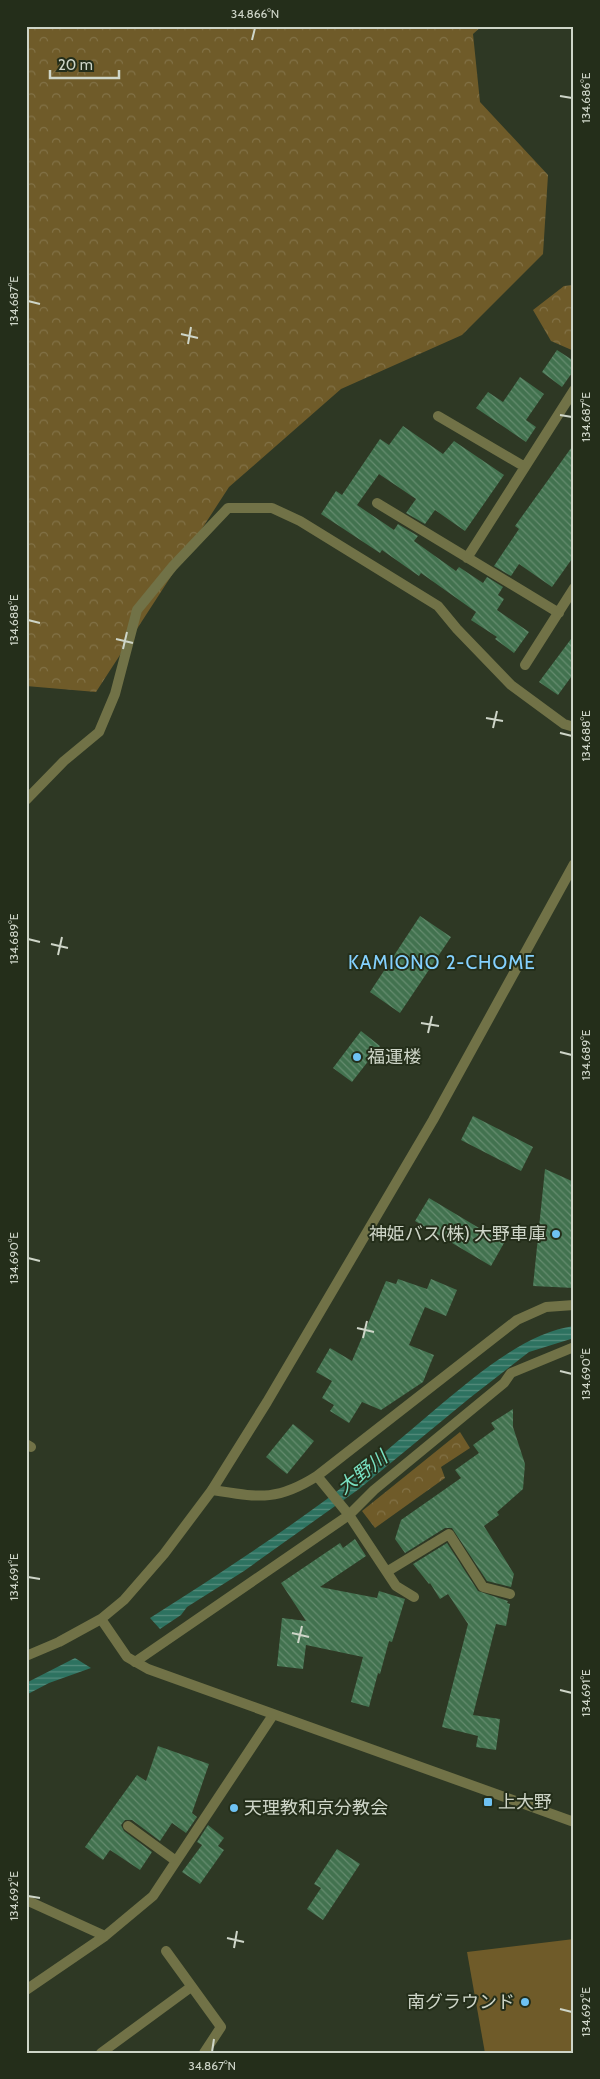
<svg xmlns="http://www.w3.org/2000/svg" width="600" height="2079" font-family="Cabin,'Noto Sans JP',sans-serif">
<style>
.grass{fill:#6f5b29}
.forest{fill:url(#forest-crowns)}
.water{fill:url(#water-rules)}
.building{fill:url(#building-back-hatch)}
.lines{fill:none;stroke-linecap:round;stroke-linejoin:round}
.minor{stroke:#717247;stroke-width:10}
.tertiary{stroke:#717247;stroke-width:10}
.ticks{fill:none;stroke:#ced5c8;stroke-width:2}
.poi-dot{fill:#6ec2f3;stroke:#242e1a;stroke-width:2}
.labels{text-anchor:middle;stroke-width:4;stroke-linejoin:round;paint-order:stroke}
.poi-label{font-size:18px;fill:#ced5c8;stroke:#242e1a;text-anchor:start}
.neighbourhood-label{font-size:19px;letter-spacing:1px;fill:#84d1ff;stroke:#242e1a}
.water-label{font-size:19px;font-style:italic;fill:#79e0c2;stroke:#242e1a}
.neatline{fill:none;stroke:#ced5c8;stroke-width:2}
.ticks-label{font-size:12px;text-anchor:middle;fill:#ced5c8}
</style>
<defs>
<pattern id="forest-crowns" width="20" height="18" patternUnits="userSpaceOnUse" patternTransform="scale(1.25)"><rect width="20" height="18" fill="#6f5b29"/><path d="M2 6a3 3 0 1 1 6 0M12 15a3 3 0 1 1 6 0" fill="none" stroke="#827247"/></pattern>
<pattern id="water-rules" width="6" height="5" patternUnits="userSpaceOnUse" patternTransform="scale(1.25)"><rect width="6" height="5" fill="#2d7260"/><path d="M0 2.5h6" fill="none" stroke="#548c7c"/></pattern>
<pattern id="building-back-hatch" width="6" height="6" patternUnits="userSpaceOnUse" patternTransform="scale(1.25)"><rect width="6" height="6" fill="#42724f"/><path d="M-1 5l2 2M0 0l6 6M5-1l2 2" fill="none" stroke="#658c6f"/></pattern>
</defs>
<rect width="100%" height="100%" fill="#2e3824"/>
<path class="grass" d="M574,1939v114h-89l-18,-101z"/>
<path class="forest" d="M26,26h456l-9,8 7,68 68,73 -5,79 -81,81 -121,54 -112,98 -133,205 -70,-6z
M574,285v66l-23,-10 -18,-31 31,-24z
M460,1432l10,16 -29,19 4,11 -70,50 -13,-17z"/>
<path class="water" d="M574,1326v12l-45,14 -58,45 -112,92 -115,82 -57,36 -6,8 -21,14 -10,-11c60,-38 120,-77 177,-119 38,-29 74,-61 111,-92 36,-30 88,-75 136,-81z
M75,1658l16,10 -42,15 -23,12v-12z"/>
<path class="building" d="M557,350l17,11v9l-12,17 -20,-15z
M520,377l24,17 -18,26 10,7 -10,15 -50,-34 12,-16 15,10z
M403,426l40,28 11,-13 50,34 -39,56 -30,-21 -10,14 -19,-11 10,-14 -37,-25 -22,31 37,25 4,-6 20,12 -4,5 42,30 3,-4 24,16 4,-6 16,10 -5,8 6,4 -7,11 32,22 -15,21 -19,-14 2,-2 -26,-17 5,-8 -55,-39 -2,3 -37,-26 -2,3 -59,-39 15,-23 6,4 38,-56 9,6z
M574,444v112l-22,31 -33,-23 -8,12 -17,-10 25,-37 -4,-3z
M574,635v38l-16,22 -19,-13z
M420,916l31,21 -51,76 -30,-21z
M361,1031l19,15 -28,36 -19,-14z
M473,1116l60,31 -12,24 -60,-31z
M545,1169l29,13v106l-41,-2z
M429,1198l75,45 -13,23 -76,-45z
M398,1279l29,10 4,-10 26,11 -11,26 -21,-9 -16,38 25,10 -11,27 -42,28 -19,-8 -13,21 -19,-12 4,-6 -12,-7 10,-17 -16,-9 14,-24 22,13 34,-80 10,3z
M513,1409v18l12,37 -2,25 -26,23 2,3 -15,11 30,48 -3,13 -24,-6 -35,-53h-7l-40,25 -10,-14 6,-19 60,-42 -6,-8 24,-17 -6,-8 22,-16 -4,-6z
M293,1424l21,17 -27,33 -21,-17z
M355,1539l11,17 -46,31 57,11 2,-7 26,8 -13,43 -3,-1 -9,33 -2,-1 -9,34 -18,-5 12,-45 -57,-12 -3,24 -26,-3 5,-48 24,3 -25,-38 59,-40 3,5z
M447,1543l31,48 30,10 -1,2 3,1 -4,22 -10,-2 -23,91 27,4 -4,31 -20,-3 2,-11 -36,-9 26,-103 -20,-30 -8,5 -10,-16 -1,1 -16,-20z
M158,1746l51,18 -17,49 5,4 -11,16 -14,-10 -12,18 -28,-21h-7l-4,5 3,6 28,21 -12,18 -30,-20 -7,10 -18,-13 52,-72 9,6z
M208,1825l16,13 -6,8 6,4 -24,34 -18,-12 20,-27 -5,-3z
M337,1849l23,15 -37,56 -16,-11 14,-21 -7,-4z"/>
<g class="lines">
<path class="minor" d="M438,416l87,51
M377,503l182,110
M467,558l107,-168
M525,665l49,-77
M26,800l38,-39 35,-29 16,-38 22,-84 36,-44 55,-58h44l28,13 138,85 19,23 54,56 53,39 10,3
M26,1444l5,3
M317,1476l32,39 47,71 18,11
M212,1490c46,7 64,12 105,-14l200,-156 29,-13 28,-2
M388,1571l61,-37 34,53 27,7
M135,1662l214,-147 25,-25 130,-107 7,-10 63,-26
M128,1826l48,35
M26,1900l79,36
M166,1951l55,76 -17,26
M26,1990l79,-54 48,-40 120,-181
M101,2053l90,-66"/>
<path class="tertiary" d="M101,1619l26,38 21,12 426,153
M26,1656l33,-14 42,-23 23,-19 40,-46 48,-64 55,-88 166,-282 141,-256"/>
</g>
<path class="ticks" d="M252,40l3,-12M560,96l12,2M28,301l12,3M181,334l17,4M188,344l3,-17M560,415l12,2M28,620l12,3M116,639l17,4M123,649l4,-17M486,718l17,3M493,728l4,-17M560,733l12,3M28,939l12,3M51,944l17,4M58,955l4,-18M421,1023l18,3M428,1033l4,-17M560,1052l12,3M28,1258l12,3M357,1328l17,4M363,1338l4,-17M560,1371l12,3M28,1577l12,2M292,1633l17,4M298,1643l4,-17M560,1690l12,3M28,1896l12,2M227,1938l17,4M234,1948l3,-17M560,2009l12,3M212,2052l2,-13"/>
<g class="poi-dot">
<circle cx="357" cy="1057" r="5"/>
<circle cx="556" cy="1234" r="5"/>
<rect x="483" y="1797" width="10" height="10" rx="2.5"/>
<circle cx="234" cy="1808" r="5"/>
<circle cx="525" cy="2002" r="5"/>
</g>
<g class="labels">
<g class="poi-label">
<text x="367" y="1063">福運楼</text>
<text x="546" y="1240" text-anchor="end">神姫バス(株) 大野車庫</text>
<text x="498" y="1808">上大野</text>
<text x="244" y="1814">天理教和京分教会</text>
<text x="515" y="2008" text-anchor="end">南グラウンド</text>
</g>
<g class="neighbourhood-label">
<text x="442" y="969">KAMIONO 2-CHOME</text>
</g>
<g class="water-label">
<text transform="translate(362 1472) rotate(-38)" y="7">大野川</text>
</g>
</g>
<rect width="600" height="2079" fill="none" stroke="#242e1a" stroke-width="55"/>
<path d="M50 70v8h69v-8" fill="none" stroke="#ced5c8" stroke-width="2.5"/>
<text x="58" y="70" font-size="15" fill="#ced5c8" stroke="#242e1a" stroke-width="4" paint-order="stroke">20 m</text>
<rect x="28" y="28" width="544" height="2024" class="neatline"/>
<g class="ticks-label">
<text x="255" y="18">34.866°N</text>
<text transform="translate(586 98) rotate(-90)" y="4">134.686°E</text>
<text transform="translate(14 301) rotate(-90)" y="4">134.687°E</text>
<text transform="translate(586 417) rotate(-90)" y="4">134.687°E</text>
<text transform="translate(14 620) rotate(-90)" y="4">134.688°E</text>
<text transform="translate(586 736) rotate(-90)" y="4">134.688°E</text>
<text transform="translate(14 939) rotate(-90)" y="4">134.689°E</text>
<text transform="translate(586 1055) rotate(-90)" y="4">134.689°E</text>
<text transform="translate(14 1258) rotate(-90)" y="4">134.690°E</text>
<text transform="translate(586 1374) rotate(-90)" y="4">134.690°E</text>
<text transform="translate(14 1577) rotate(-90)" y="4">134.691°E</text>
<text transform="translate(586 1693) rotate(-90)" y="4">134.691°E</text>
<text transform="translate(14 1896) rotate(-90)" y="4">134.692°E</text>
<text transform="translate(586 2012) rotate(-90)" y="4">134.692°E</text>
<text x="212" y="2070">34.867°N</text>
</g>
</svg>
